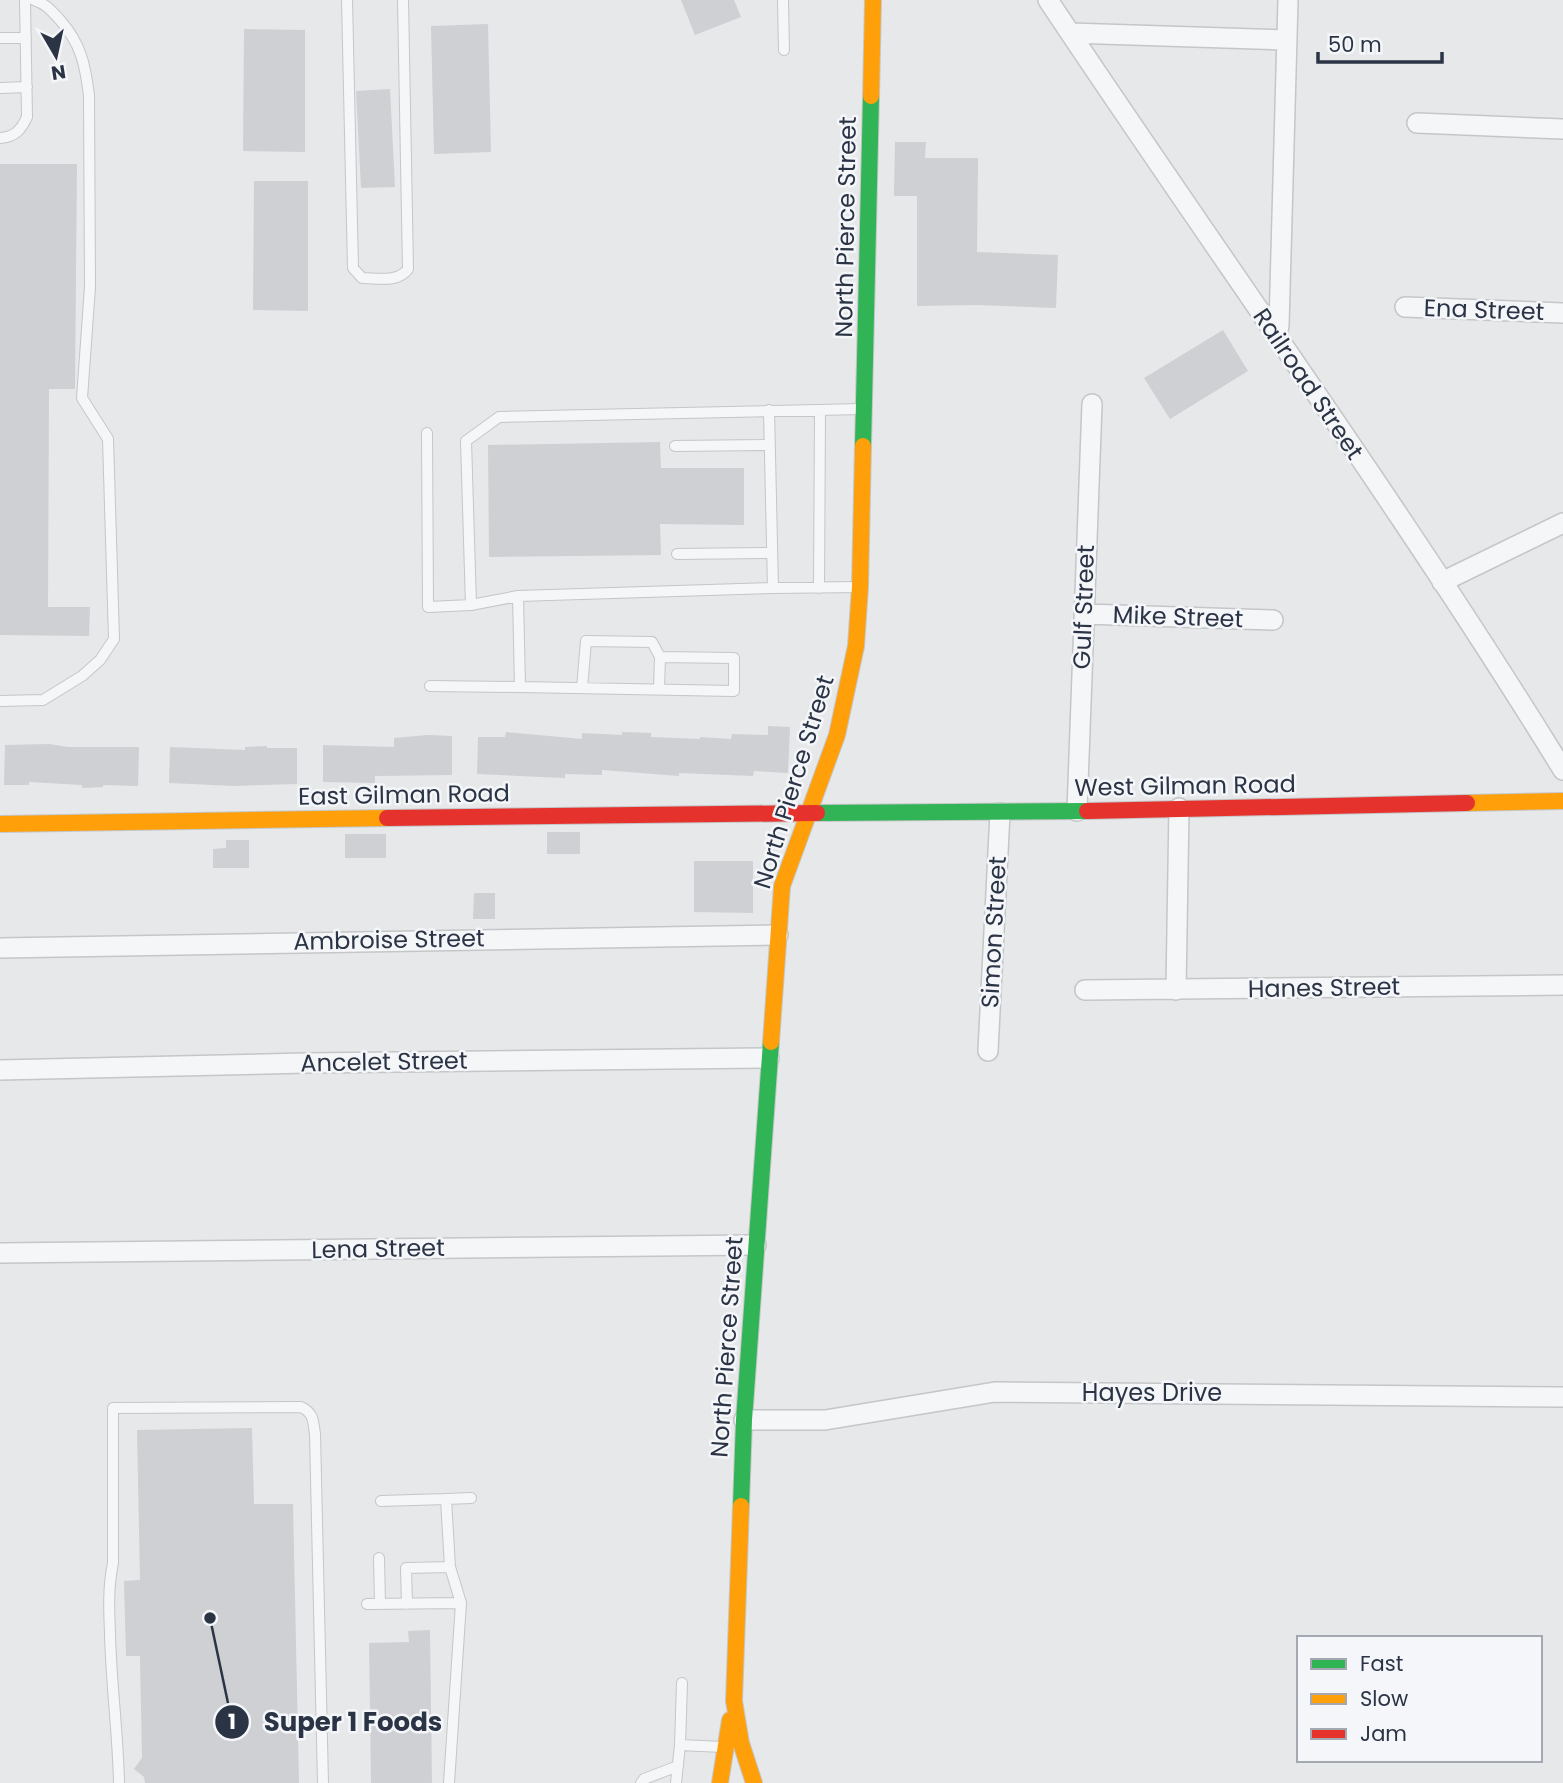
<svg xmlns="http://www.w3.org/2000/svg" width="1563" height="1783" font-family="Poppins,sans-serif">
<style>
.building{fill:#ced0d3}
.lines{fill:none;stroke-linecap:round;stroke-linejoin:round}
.lane-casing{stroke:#c4c6c8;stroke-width:12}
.street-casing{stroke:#c4c6c8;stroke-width:22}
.fast-casing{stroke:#c4c6c8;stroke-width:18}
.slow-casing{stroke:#c4c6c8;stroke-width:18}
.jam-casing{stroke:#c4c6c8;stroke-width:18}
.lane{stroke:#f5f6f7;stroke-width:10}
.street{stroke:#f5f6f7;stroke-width:19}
.fast{stroke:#30b455;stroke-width:16}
.slow{stroke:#ff9f0a;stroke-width:16}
.jam{stroke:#e5322d;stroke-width:16}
.labels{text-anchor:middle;stroke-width:5;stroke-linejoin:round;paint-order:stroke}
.street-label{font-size:24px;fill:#2b3445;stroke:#f4f6f9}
.leader{fill:none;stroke:#2b3445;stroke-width:2.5}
.callout-dot{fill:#2b3445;stroke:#f4f6f9;stroke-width:2.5}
.mark-label{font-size:21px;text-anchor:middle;font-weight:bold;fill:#fff}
.callout-label{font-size:26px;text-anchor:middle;font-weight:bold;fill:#2b3445;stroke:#f4f6f9;stroke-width:5;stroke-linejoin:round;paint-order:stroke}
</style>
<rect width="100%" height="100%" fill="#e6e8ea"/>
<path class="building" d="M681,0h53l7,17 -46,18z
M488,24l3,128 -57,2 -3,-128z
M244,29l61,1v122l-62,-1z
M390,89l5,98 -34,1 -5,-97z
M895,142h31l-1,16h53l-1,94 81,3 -2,53 -79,-3 -60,1v-110h-23z
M0,164h77l-2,222v3h-26l-1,218h42l-1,29 -89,-1z
M254,181h54v130l-55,-1z
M1223,330l25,41 -78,48 -26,-41z
M660,442l1,26h83v57l-84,-1 1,31 -172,2 -1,-112z
M768,726l22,1 -2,46 -34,-2 -1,5 -74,-3v3l-77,-6v5l-37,-1v4l-88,-4 1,-37h27l1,-5 76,7v-6l40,2v-3l29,1v4l49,2v-2l31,2 1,-5 36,1z
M428,735l24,1v39l-77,1v7l-52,-1v-37l71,2v-9z
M49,744l19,3h71l-1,39 -35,-1v2l-21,1v-3l-53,-3v3h-25l1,-40z
M267,746v2h30v36l-63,2 -65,-3 1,-36 75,3v-3z
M547,832h33v22h-33z
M345,834h41v24h-41z
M226,840h23v28h-36v-19l13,-1z
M694,861h59v52l-59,-1z
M474,893h21v26h-22z
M252,1428l2,76h39l6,279h-154l-1,-6 -10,-8 8,-11 -2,-102h-14l-2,-75 16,-1 -3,-150z
M430,1630l2,153h-61l-2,-140 40,-1 -1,-11z"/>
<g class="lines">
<defs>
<path id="lane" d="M347,0l6,268 9,10c15,0 36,5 46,-9l-5,-269
M783,0l1,50
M0,38h26
M0,88l27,-1
M0,138c15,-1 21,-8 27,-21l-2,-117
M769,410l4,178
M427,433l1,174 43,-2
M675,446l94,-1
M677,554l94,-1
M860,587l-87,1 -255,8 -47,9 -5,-164 33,-24 363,-8
M819,588l1,-178
M518,596l2,91 214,4v-33l-74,-1 -1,32
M430,686l90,1
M582,688l4,-47 66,1 8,15
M0,701l43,-1 39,-24 18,-16 14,-21 -6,-200 -26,-41 8,-111 -1,-192c-4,-31 -8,-51 -29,-75 -9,-10 -14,-16 -26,-20
M381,1501l65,-2
M379,1558l1,46
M461,1603l-11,-36 -4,-68 25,-1
M367,1604l94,-1 -12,180
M407,1604l-1,-36 44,-1
M680,1745l2,-62
M119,1783c-1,-50 -8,-100 -9,-150 -1,-24 -2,-46 3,-70v-155l188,-1c13,6 12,14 14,27l8,349
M641,1783l3,-4 34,-13
M676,1783l4,-38 43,2"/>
<path id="street" d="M1048,0c171,257 353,507 515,770
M1070,33l217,7
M1417,123l146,6
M1405,307l158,6
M1277,337l2,-12 9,-325
M1442,582l121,-59
M1084,614l189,6
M1077,811l15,-407
M0,948l778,-13
M1085,990l478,-5
M1176,990l3,-182
M988,1051l12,-238
M0,1070l306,-7 463,-5
M0,1253l756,-8
M744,1420h81l170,-28 568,5"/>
<path id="fast" d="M863,446l8,-350
M817,813l270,-2
M741,1506l3,-86 27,-378"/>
<path id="slow" d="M871,96l2,-96
M1467,803l96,-2
M0,824l387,-6
M771,1042l11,-156 55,-151 19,-89 4,-59 3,-141
M741,1506l-7,195 7,42 13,40
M720,1783l10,-63"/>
<path id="jam" d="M1087,811l380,-8
M387,818l430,-5"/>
</defs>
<use href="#lane" class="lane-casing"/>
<use href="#street" class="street-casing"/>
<use href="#fast" class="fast-casing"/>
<use href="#slow" class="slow-casing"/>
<use href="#jam" class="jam-casing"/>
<use href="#lane" class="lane"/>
<use href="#street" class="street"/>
<use href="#fast" class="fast"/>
<use href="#slow" class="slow"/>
<use href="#jam" class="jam"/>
</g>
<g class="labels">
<g class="street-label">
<text transform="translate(846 227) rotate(-89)" y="8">North Pierce Street</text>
<text transform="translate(1484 310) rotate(2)" y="8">Ena Street</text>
<text transform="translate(1308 384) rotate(56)" y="8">Railroad Street</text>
<text transform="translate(1084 607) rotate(-88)" y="8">Gulf Street</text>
<text transform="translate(1178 617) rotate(2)" y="8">Mike Street</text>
<text transform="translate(794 782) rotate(-73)" y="8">North Pierce Street</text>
<text transform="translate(1185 786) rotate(-1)" y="8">West Gilman Road</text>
<text transform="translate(404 795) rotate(-1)" y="8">East Gilman Road</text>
<text transform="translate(994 932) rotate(-87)" y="8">Simon Street</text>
<text transform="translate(389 940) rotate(-1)" y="8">Ambroise Street</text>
<text transform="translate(1324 988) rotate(-1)" y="8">Hanes Street</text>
<text transform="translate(384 1062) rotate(-1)" y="8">Ancelet Street</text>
<text transform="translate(378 1249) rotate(-1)" y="8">Lena Street</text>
<text transform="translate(727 1347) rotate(-86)" y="8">North Pierce Street</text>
<text x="1152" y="1401">Hayes Drive</text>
</g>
</g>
<path class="leader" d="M210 1618L232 1722"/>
<g class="callout-dot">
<circle cx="210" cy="1618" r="7"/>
<circle cx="232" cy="1722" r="18"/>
</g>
<g class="mark-label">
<text x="232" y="1729">1</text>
</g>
<g class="callout-label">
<text x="353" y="1731">Super 1 Foods</text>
</g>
<rect x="1297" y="1636" width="245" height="126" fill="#f4f6f9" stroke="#a4a8b1" stroke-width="2"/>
<rect x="1311" y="1659" width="35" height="10" fill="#30b455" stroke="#a4a8b1" stroke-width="2"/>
<text x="1360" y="1671" font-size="21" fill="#2b3445">Fast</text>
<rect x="1311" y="1694" width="35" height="10" fill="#ff9f0a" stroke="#a4a8b1" stroke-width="2"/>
<text x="1360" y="1706" font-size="21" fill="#2b3445">Slow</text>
<rect x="1311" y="1729" width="35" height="10" fill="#e5322d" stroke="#a4a8b1" stroke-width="2"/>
<text x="1360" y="1741" font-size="21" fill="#2b3445">Jam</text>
<g transform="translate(56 56) rotate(171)" stroke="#f4f6f9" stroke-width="5" paint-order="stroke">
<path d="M0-5L12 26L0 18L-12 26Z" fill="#2b3445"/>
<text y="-10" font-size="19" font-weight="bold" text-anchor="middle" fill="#2b3445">N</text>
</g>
<path d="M1318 52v10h124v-10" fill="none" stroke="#2b3445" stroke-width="3.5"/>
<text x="1328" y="52" font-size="21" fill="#2b3445" stroke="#f4f6f9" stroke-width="5" paint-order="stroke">50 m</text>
</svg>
